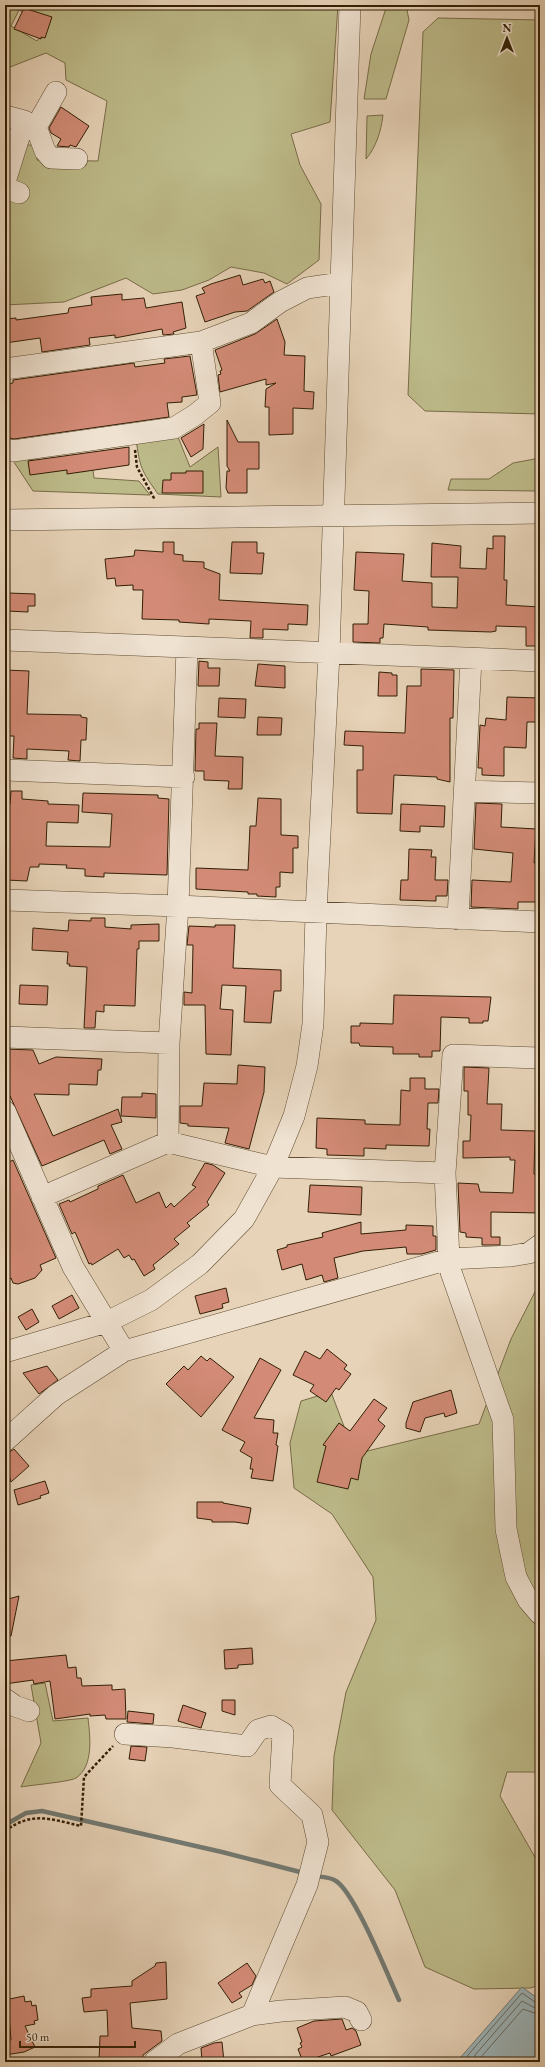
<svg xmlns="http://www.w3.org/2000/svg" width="545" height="2067" font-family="'EB Garamond',serif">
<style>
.green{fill:#bdba89;stroke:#786c47;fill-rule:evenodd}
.water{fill:#9cb5ba;stroke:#727972}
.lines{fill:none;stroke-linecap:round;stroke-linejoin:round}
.shore{stroke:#676a60;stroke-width:1}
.stream{stroke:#727972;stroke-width:4.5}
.building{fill:#d38b77;stroke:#321f05}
.minor-casing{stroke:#5f4c32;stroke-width:22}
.path{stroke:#321f05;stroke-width:2.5;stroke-dasharray:3 2;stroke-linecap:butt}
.minor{stroke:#efe2d1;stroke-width:21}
</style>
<rect width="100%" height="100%" fill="#e7d3b8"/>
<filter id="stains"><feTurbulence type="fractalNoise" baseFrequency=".005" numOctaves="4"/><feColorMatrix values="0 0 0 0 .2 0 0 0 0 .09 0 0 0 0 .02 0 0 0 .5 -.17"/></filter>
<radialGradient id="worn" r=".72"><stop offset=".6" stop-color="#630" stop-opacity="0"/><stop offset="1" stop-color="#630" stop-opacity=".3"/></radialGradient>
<path class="green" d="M5,5h333l-8,117 -39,12 9,31 21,39 -2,56 -32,24 -23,-11 -33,-6 -22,13 -27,10 -29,4 -27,-16 -62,24 -59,3v-104l19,-56h14l-1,15 61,1 9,-60 -41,-21 -1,-17 -19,-10 -41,16zM19,10l29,15 -11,16 -26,-15z
M387,5h19l3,15 -23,79h-22l7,-45z
M438,18l102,2v394l-115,-3 -17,-16 15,-363z
M383,115c-2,17 -7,32 -17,44l1,-43z
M176,432l14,35 28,-20 3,50 -63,-3c-17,-24 -18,-26 -22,-55z
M10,456l83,14 1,8 45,3 11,14 -117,-4z
M540,458v33l-92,-1 3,-11h38l24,-16z
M540,1282v490h-33l-7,24 40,70v119l-10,3 -56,1 -49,-22 -30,-77 -63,-80 2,-54 12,-64 30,-72 -3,-43 -41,-63 -38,-26 -4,-45 11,-42 30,-9 14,37 14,24 120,-29 32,-85z
M45,1683l8,38 35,-3c2,18 6,48 -12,60 -7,4 -45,7 -55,9l20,-44 -10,-58z"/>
<path class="water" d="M522,1987l18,13v62h-68l-12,-4z"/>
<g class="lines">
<path class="shore" d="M470,2062l-2,-7 54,-62 13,9 5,2
M475,2062v-7l47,-54 11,6 7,2
M481,2062v-5l42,-48 17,6"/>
<path class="stream" d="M5,1825l21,-12 16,-2 180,41 82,21
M315,1876c6,1 16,1 21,5 19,12 52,95 63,119"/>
</g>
<path class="building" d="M24,8l28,9 -7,21 -4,-1v2l-27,-10z
M61,107l28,19 -13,21 -6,-2 -1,2 -12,-1 4,-7 -10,-6 -2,-5z
M240,275l3,10 20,-6 2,4 5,-2 4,11 -27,19 -12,1 -30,10 -9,-26 9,-3 -3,-5 9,-4z
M122,294v6l22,-2 2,10 36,-6 4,26 -13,4 1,2 -11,1 -1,-6 -47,9v-3l-26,3 1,7 -48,7 -2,-14 -35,5v-24l11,-1v2l52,-7 1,-5 23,-3 -1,-8z
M277,319l8,23 -1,13 21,1 -1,35 10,1 -1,17 -20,-1v26l-24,1v-28h-4l1,-18 10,-6 -10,2v-6l-46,13 -2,-17 3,-1 -1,-3 2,-1 -7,-20 40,-16z
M190,356l7,39 -15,2v5l-15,1 2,14 -155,22 -9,-2v-49h2l-1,-4 7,-1v-3l121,-17 1,4 30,-4 -1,-4z
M227,420l11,22h21v27h-12v24h-19l-2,-5 1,-17h3l-3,-5z
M204,424l-1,25 -12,8 -10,-19z
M129,447v18l-62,9v-4l-37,5 -2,-14z
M186,471h17v22h-41l1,-13h8v-7h15z
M493,536h12l-1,44h3l-1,25 34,2v39h-14v-19l-30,-1v5l-5,1 -63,-2v-3l-44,-3 -1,14h-3v5l-27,-1v-18h15l1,-33 -15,-1 2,-38 48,2 -2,27 30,2v24l25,1 1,-31h-27l1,-34 29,3 -1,22 26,1 1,-21 6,1z
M163,542h11v12l9,1v6l21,1v6l16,6 -1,26 89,5 -1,20 -19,-1v6l-25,-1v9h-13l1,-17 -42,-2v5l-30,-2v-2l-37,-1 1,-29h-10v-5l-17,1 -1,-8 -8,1 -2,-20 29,-3 1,-6 28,2z
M232,542h25v11h7l-2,21 -32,-1z
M8,593l27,1v12h-7v6l-21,-1z
M199,661l9,1v6h12l-1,18h-21z
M258,664l27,2v22l-30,-2z
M421,669l33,1 -1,48h-3v64l-13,-3v-2l-43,-2 -2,39 -35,-1v-43h6v-24l-19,-1 1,-14 60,2 2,-47h14z
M5,670l24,1 -2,43 54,1v2l6,1 -1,22h-5l-1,21 -12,-1 1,-9 -42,-2v10l-14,-1 1,-22h-9z
M379,672l13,1v2h5v21h-19z
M507,697l33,1v24h-13l-1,26 -22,-1v29l-22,-1v-7h-4l2,-43 5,1 1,-8 20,2z
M219,698l27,1 -1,19 -27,-1z
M258,717l24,1 -1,17h-24z
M199,723h18l-2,33 28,1 -1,32h-14l1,-8 -25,-1v-9h-9l1,-42h3z
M11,791h11v8l26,2v3l31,1 -1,18 -31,-1 -1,24 64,1 2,-33 -30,-2 1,-19 75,2v3l11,1 -2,76 -63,-2v4l-19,-1v-7l-19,-1 1,-3 -28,-1v3h-9l-3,14 -21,-1 2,-53h-3v-23h5z
M258,798l23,1v36l17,1v12h-5v25l-13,-1v15h-4v10l-19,-1v-2h-9v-2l-52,-3v-21l52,2 2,-44h6z
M476,803l26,1 -1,23 35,2 -2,34h6v39h-22v7l-47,-2 1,-27 39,2 2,-29 -39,-4z
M401,804l44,2 -1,21 -24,-1v6l-20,-1z
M409,849l23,1 -1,7h5l-1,23h13l-1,16h-11v5l-36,-1 1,-20h7z
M91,918h14v9l26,2v-4l28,-1v17h-20v8h-2l-2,57 -31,-1v7l-8,-1 -1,17h-11l3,-61 -18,-1 1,-2h-3l1,-12 -36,-2 1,-22 35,3 1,-11 22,1z
M215,925h20l-2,43 48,2v21h-7l-3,32 -27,-1 2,-36 -24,-1 -2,24 13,1 -2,45 -25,-1 -1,-49h-21v-13l8,1 1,-48h-6l2,-19 26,1z
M20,985l28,1 -1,19 -28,-1z
M394,995l97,2 -3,24h-5v2h-14v-5l-28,-1 -1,34h-8v6h-13v-3h-26v-7l-33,-1 -1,-3h-8v-17h9v-3l33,1z
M5,1049l28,1 6,14 17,-7 46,2 -1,11h-3l-1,15 -28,-1v11l-35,-1 19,42 65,-27 4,13 -11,3 11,24 -12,5 -6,-14 -62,26 -37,-81z
M238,1065l27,2 -1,25 -15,57 -24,-6 4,-15 -41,-2v-2l-8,-1v-17h22l2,-23 33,1z
M464,1067l25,1 -2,36h15l-1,26 34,1 -1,43h6v39l-49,-1v25h9v8h-18v-7l-16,-1v-4l-6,-1 -2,-49 20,1 2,8 33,1 2,-33h-5v-3l-47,1v-17h7l1,-26h-3v-24h-4z
M410,1078h15v11h14l-1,14h-10l-1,26h3l-1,17 -43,-1v4l-22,-1v8l-37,-1v-6l-11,-1 1,-30 48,2v4l35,1 1,-35 9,1z
M142,1093l14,1v24l-35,-2 1,-19h20z
M13,1160l43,98 -16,7 2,5 -7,8 -17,6 -5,-1 -2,-5 -6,3v-117z
M205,1163l8,2 12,8 -18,29 2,3 -22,18 3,3 -16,13 5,5 -26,21 2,4 -11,7 -10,-17 -2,1 -3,-5 -5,3 -6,-9 -26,16 -1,-2 -2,1 -14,-32 -3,2 -13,-30 10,-4 1,2 28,-13v-3l25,-11 13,28 23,-11 7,16 5,-5 3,4 22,-20 -4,-2z
M310,1185l52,2 -1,28 -53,-3z
M361,1222v12l45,-4v-5l27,1v10h3v14l-14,4h-15l-1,-7 -43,4 -29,7 4,20 -14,4 -2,-7 -16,5 -4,-16 -20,6 -5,-20 10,-3v-2l36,-8 -1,-4z
M226,1288l3,14 -7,2 1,4 -23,6 -5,-18z
M72,1295l7,13 -20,11 -7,-13z
M32,1309l7,13 -13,8 -8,-13z
M327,1349l20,16 -3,4 7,5 -12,16 -3,-2 -10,14 -16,-11 4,-6 -21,-10 12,-24 15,8z
M201,1356l6,5 3,-3 24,19 -33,40 -35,-33 18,-18 4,4z
M260,1358l21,12 -27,48 20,2 -1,13h5l-2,12 2,1 -5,35 -22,-3 2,-9h-3l2,-11 -12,-7 5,-9 -23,-12z
M47,1366l11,14 -19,14 -16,-21z
M451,1390l6,23 -12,4 -1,-4 -19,5 -5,14 -14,-4v-5l7,-21z
M374,1399l13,9 -9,12 7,6 -23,32 -4,22 -7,-2 -3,11 -31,-7 9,-36 -3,-1 16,-22 11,8z
M14,1449l15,17 -18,16 -2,-7 -4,3v-23z
M45,1481l4,12 -9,3 1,2 -23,7 -4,-15z
M197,1502h26v1l28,5 -3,16 -13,-2h-23v-2l-15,-2z
M19,1596l-8,40h-6v-36z
M252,1648l1,16 -15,1v3l-13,1 -1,-19z
M66,1655l2,13 8,-1 1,11h4l1,8 30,-1v5l13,-1 1,30h-20l-1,-4 -15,1v-2l-35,5 -5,-38 -16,3 -1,-4 -28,4v-23z
M222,1700h13v15l-13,-4z
M183,1705l23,8 -5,15 -23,-7z
M128,1711l26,3 -1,10 -26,-2z
M131,1746l16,1 -2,14 -16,-2z
M166,1962l1,37 -37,4 2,25 29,3 1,10 -19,14 -1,6 -18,-2 -1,3h-24l1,-26h8l-1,-26 -23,2 -2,-14 9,-1v-8l41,-3v-5l23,-15 1,-3z
M247,1963l9,13 -4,9 -13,8 3,4 -10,6 -14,-20z
M24,1996l1,6 6,-1 1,5 4,-1 2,15 -4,1 1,3 -10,2 10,21 -11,5 -19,3v-14l6,-1 -2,-24 -4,1v-17z
M342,2019l4,11 6,-2 4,3 5,14 -30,11 -1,-3 -27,9 -5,-13 4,-2 -2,-4 2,-1 -5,-14 17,-7z
M222,2042l2,20h-22l-1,-14 13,-5z"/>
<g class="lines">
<defs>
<path id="minor" d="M5,116l19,5 -19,61
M24,121l12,6 20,-35
M36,127l9,24 6,7 26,1
M5,188l14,5
M5,369l196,-27 50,-19 29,-21 27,-14 34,-5
M5,449l8,2 161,-23 21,-13 15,-12 -9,-61
M5,520l535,-7
M5,640l535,21
M5,770l179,7
M464,791l76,2
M5,900l173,6 362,16
M458,919l13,-260
M5,1037l164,6
M540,1058l-87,-3 -8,118 4,86 2,13 52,148 3,109 10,48 12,23 12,14
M5,1111l68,156 51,84
M168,1142l1,-99 9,-137 9,-258
M42,1197l126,-55 105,25 172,6
M5,1352l102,-30 44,-22 49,-36 44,-45 29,-52 21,-51 13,-50 6,-42 3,-111 13,-259 21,-649
M5,1441l51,-46 68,-44 325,-92 62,-3 18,-3 11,-8
M5,1699l10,7 14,5
M125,1734l48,3 74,9 11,-16 13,-4 12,7 -3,52 32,30 6,27 -11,43 -55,130 -74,29 -24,18
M252,2015l29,-4 64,-4 12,5 4,8"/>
</defs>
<use href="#minor" class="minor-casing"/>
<path class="path" d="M135,450l2,17 18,33
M5,1831c27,-20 45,-12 76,-5l3,-49 29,-31"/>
<use href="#minor" class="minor"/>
</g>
<rect width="545" height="2067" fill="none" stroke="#e7d3b8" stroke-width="20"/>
<rect x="6" y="6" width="533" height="2055" fill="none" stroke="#321f05" stroke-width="2"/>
<rect x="10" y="10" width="525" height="2047" fill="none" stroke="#321f05"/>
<g transform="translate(507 38)" stroke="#efe2d1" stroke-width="3" paint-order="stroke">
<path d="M0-3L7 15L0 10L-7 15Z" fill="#321f05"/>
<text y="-6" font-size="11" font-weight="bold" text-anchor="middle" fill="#321f05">N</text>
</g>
<path d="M20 2041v6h115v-6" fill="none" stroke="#321f05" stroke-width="2"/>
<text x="26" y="2041" font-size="12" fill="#321f05" stroke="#efe2d1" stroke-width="3" paint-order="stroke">50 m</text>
<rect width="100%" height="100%" filter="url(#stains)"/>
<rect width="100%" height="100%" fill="url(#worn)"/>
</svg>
